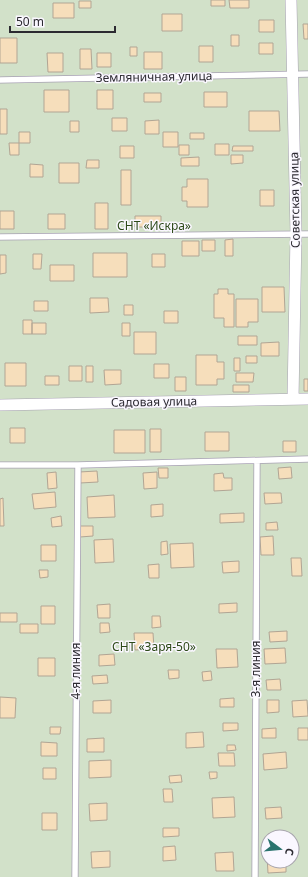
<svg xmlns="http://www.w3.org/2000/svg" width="308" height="877" font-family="'Noto Sans',sans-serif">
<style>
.green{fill:#d2e1c9;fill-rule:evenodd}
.building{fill:#f6debb;stroke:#b1a594}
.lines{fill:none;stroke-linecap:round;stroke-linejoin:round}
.lane-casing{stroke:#a7a1b3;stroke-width:7}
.street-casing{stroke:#a7a1b3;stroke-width:12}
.lane{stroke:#fff;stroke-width:5.5}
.street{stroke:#fff;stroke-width:11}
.labels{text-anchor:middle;stroke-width:3;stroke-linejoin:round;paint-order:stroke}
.street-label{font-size:12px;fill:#2c2a31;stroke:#faf7ff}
.park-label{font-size:12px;fill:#2d4a19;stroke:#faf7ff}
</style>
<rect width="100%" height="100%" fill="#faf7ff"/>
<path class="green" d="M0,0h308v877h-308zM268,837h24v24h-24z"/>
<path class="building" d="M211,0h14v6h-14z
M229,0h20v8h-19z
M79,1h12v7h-12z
M53,3h21v15h-21z
M162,14h20v17h-20z
M259,20h15v12h-15z
M303,24h5v15h-4z
M231,35h8v11h-8z
M0,38h17v25h-17z
M259,43h14v11h-14z
M199,46h14v16h-14z
M130,47h7v9h-7z
M80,49h11l1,20h-12z
M144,52h18v17h-18z
M47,53h16v19h-15z
M97,53h14v14h-14z
M44,90h25v22h-25z
M97,90h16v19h-16z
M204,92h23v15h-23z
M144,93h17v9h-17z
M0,109h7v25h-7z
M249,111h30l1,20h-31z
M112,118h15v13h-15z
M159,120v14h-14v-13z
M70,121h9v11h-9z
M19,132h11v11h-11z
M163,132h15v15h-15z
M190,133h14v6h-14z
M9,143h10v12h-9z
M215,144h14v11h-14z
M179,145h10v10h-10z
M120,146h14v12h-14z
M233,146h20v5h-21z
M231,155h12v8l-12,1z
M199,157v9h-18v-8z
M87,160h12v8h-13z
M59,163h20v20h-20z
M30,164l13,1v12h-13z
M121,170h10v35h-10z
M187,179h21v28h-21v-6h-5v-14h5z
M260,190h14v16h-14z
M95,203h13v26h-13z
M0,211h14v18h-14z
M48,214h17v15h-17z
M135,216h26v11h-26z
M233,239v17h-8v-16z
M202,240h13v11h-13z
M182,241h17v15h-17z
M93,253h34v24h-34z
M33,254h9l-1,15h-8z
M152,254h13v13h-13z
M0,255h6v18l-6,1z
M50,265h24v16h-24z
M262,287h22l1,25h-23z
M218,289h10v5h6v33h-10v-9h-10v-24h4z
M90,298h18l1,14 -19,1z
M236,299h22v23h-10v5h-12z
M34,301h14v10h-14z
M124,305h9v10h-9z
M164,311h14v12h-14z
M23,320h9v14h-9z
M32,323h14v11h-14z
M122,323h8v13h-8z
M134,332h22v22h-22z
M238,336h19v9h-19z
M279,342v14h-18v-13z
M196,355h21v7h7v17h-7v6h-21z
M246,356h11v7h-11z
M234,358h6v13h-6z
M5,363h21v23h-21z
M154,364h15v14h-15z
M69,366h13v15h-13z
M86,366h7v16h-7z
M104,370h17v14l-16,1z
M236,373h18l-1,9h-17z
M45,376h14v9h-14z
M175,377h11v14h-11z
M304,379h4v12h-4z
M233,385h16v7h-16z
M10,428h15v15h-15z
M150,429h11v23h-11z
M114,430h31v23h-31z
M205,432h24v19h-24z
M283,441h13v11h-13z
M291,467l1,11 -13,1 -1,-11z
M158,468h10v10h-9z
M97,471l1,11 -18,1 -1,-11z
M56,472l1,16 -9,1 -1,-16z
M157,472v16l-13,1 -1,-16z
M223,473l1,5h8v12l-18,1v-17z
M55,492l1,15 -22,2 -2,-15z
M264,493h17l1,10 -17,1z
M114,495l1,22 -27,1 -1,-21z
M3,498l1,28h-4v-27z
M163,504v12l-12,1v-12z
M244,513v9l-24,1v-9z
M61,516l1,10 -10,1 -1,-9z
M277,522l1,8h-12v-7z
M80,526h13v10l-13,1z
M273,536l1,19h-13l-1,-18z
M113,539l1,23 -19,1 -1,-23z
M167,541l1,13 -7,1v-13z
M193,543l1,24 -23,1 -1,-24z
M41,545h15v16h-15z
M291,558h10l1,18h-10z
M239,561v11l-16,1 -1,-11z
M159,564v14h-10l-1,-13z
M39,570h9v7l-8,1z
M237,603v9l-18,1v-9z
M110,604v14h-12l-1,-13z
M41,606h14v18h-14z
M0,613h17v9h-17z
M152,616h8l1,11 -9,1z
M100,623h9l1,9 -10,1z
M20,624h18v9h-18z
M287,631v10l-17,1 -1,-10z
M134,633h19l1,16 -19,1z
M285,648l1,15 -21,1 -1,-15z
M216,649h21l1,18 -21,1z
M114,654l1,11 -16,1v-11z
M38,658h17v18h-17z
M168,670h11v8l-10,1z
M211,671l1,9 -9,1 -1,-9z
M107,675l1,8 -15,1 -1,-8z
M280,679l1,11h-14l-1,-10z
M0,697l16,1 -1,20h-15z
M234,698v9h-14v-8z
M111,700v13h-18v-12z
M267,700h12v12l-12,1z
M307,700l1,16 -15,1 -1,-16z
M223,723h15v7l-15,1z
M50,727h11l-1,7h-10z
M276,728v10h-14v-9z
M298,728h10v12h-10z
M203,732l1,15 -18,1v-15z
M104,738v14h-17v-13z
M41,742l16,1v13h-16z
M227,745h8l1,5 -9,1z
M286,752l1,16 -23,2 -1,-16z
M218,753h16l1,13h-16z
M111,760v17l-22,1v-17z
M43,768h13v11h-13z
M209,772h8v6l-7,1z
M181,775l1,7 -12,1 -1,-7z
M163,789h9l1,13h-9z
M234,797l1,20 -22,1 -1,-20z
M107,803v17l-17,1 -1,-17z
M281,807l1,11 -16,1 -1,-11z
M42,813h15v17h-15z
M163,828h16v8l-16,1z
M283,833v4h-15v-3z
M175,846l1,14 -13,1v-14z
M110,851v16l-18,1 -1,-16z
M233,852l1,19h-18l-1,-18z
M267,856l1,5h18v11l-18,1z"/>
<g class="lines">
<defs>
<path id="lane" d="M0,80l308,-6
M0,237l308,-3
M0,465h78l230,-6
M75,877l3,-412
M255,877l2,-416"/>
<path id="street" d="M291,0l5,234 -3,165
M0,405l308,-6"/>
</defs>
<use href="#lane" class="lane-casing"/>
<use href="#street" class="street-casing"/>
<use href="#lane" class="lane"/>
<use href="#street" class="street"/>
</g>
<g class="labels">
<g class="street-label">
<text transform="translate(154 77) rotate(-1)" y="4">Земляничная улица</text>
<text transform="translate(295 200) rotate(-91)" y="4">Советская улица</text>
<text transform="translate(154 402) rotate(-1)" y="4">Садовая улица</text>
<text transform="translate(256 669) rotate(-90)" y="4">3-я линия</text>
<text transform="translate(76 671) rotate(-90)" y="4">4-я линия</text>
</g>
<g class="park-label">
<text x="154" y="230">СНТ «Искра»</text>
<text x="154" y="651">СНТ «Заря-50»</text>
</g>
</g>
<g transform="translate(280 849) rotate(106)"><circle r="19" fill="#faf7ff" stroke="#a8a5ad"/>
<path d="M0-3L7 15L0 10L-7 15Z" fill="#2a736e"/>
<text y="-6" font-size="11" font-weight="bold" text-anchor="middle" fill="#2c2a31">С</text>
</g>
<path d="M10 26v6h105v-6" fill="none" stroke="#2c2a31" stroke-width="2"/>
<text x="16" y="26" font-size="12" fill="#2c2a31" stroke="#faf7ff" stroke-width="3" paint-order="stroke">50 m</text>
</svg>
